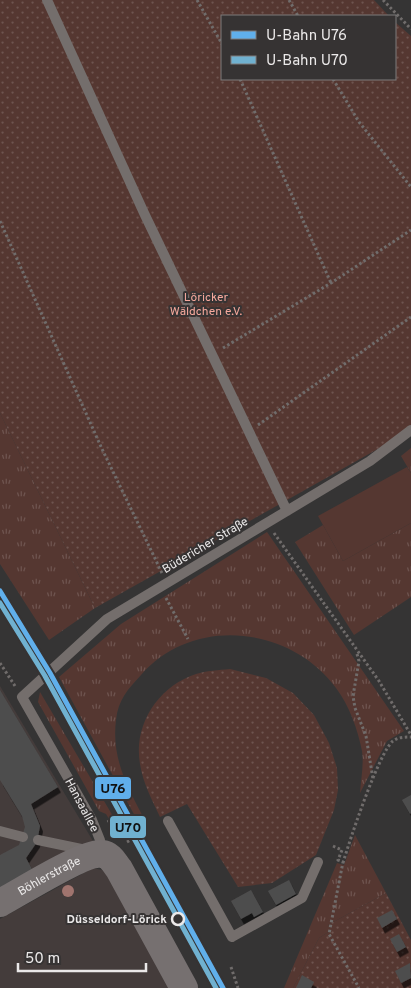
<svg xmlns="http://www.w3.org/2000/svg" width="411" height="988" font-family="Overpass,sans-serif">
<style>
.built{fill:#443c3b}
.grass{fill:url(#grass-tufts)}
.park{fill:url(#park-dots)}
.pitch{fill:#553731}
.building{fill:#4e4d4d;filter:url(#shadow)}
.lines{fill:none;stroke-linecap:round;stroke-linejoin:round}
.path{stroke:#706c6b;stroke-width:3;stroke-dasharray:2.5 2.5;stroke-linecap:butt}
.lane{stroke:#746e6c;stroke-width:10}
.secondary{stroke:#767070;stroke-width:28}
.metro-1-casing{stroke:#363333;stroke-width:9}
.metro-2-casing{stroke:#363333;stroke-width:9}
.metro-1{stroke:#60afeb;stroke-width:5}
.metro-2{stroke:#70b1d0;stroke-width:5}
.tree{fill:#a0746e}
.stop-dot{fill:#363333;stroke:#ebe9e9;stroke-width:2.5}
.labels{text-anchor:middle;stroke-width:4;stroke-linejoin:round;paint-order:stroke}
.park-label{font-size:12px;fill:#f7a99d;stroke:#363333}
.street-label{font-size:12px;fill:#ebe9e9;stroke:#363333}
.stop-label{font-size:12px;font-weight:bold;fill:#ebe9e9;stroke:#363333;text-anchor:end}
.line-badge{stroke:#363333;stroke-width:2}
.pale-badge-label{font-size:14px;text-anchor:middle;font-weight:bold;fill:#111}
</style>
<defs>
<pattern id="grass-tufts" width="24" height="20" patternUnits="userSpaceOnUse" patternTransform="scale(1.25)"><rect width="24" height="20" fill="#553731"/><path d="M3 7l-1-3M5 7V3M7 7l1-3M15 17l-1-3M17 17v-4M19 17l1-3" fill="none" stroke="#6e544f"/></pattern>
<pattern id="park-dots" width="8" height="8" patternUnits="userSpaceOnUse" patternTransform="scale(1.25)"><rect width="8" height="8" fill="#553731"/><path d="M2 2h.1M6 6h.1" fill="none" stroke="#6e544f" stroke-width="1.8" stroke-linecap="round"/></pattern>
<filter id="shadow"><feDropShadow dx="3" dy="5.5" stdDeviation="0" flood-color="#0009"/></filter>
</defs>
<rect width="100%" height="100%" fill="#353434"/>
<path class="built" d="M0,686l96,160 -96,52z
M93,868l9,2 10,8 60,110h-172v-69z"/>
<path class="grass" d="M0,413l95,195 -46,32 -49,-76z
M411,448v25l-10,-17z
M411,523v74l-57,38 -59,-93 28,-17 20,36z
M267,532l137,199 -17,10 -27,52c1,-14 4,-29 2,-42 -4,-21 -13,-46 -26,-63 -45,-62 -143,-73 -195,-13 -13,14 -23,25 -25,45 -5,40 13,70 31,104l-6,3 -82,-150 62,-53z
M40,692l84,143 -4,2 -14,-23 -7,-3 -61,-109z
M355,835l31,58 -58,32 2,6 -11,7 -26,50h-9l53,-125 7,2z"/>
<path class="park" d="M0,0h374l15,16h-167v63h173v-57l16,14v389l-19,16 -297,167 -95,-195z
M230,669l36,9 27,15 21,22 15,28 8,25 1,22 -4,20 -18,45 -44,28 -34,4 -51,-83 -27,13c-8,-17 -17,-34 -20,-53 -7,-40 19,-78 56,-90 10,-3 23,-4 34,-5z
M386,893l25,47v48h-118l26,-50 11,-7 -2,-6z"/>
<path class="pitch" d="M407,467l4,6v50l-68,38 -25,-45z"/>
<path class="building" d="M0,690l58,97 -27,17 9,22 -3,16 -11,16 7,13 -33,18v-34l19,-10 6,-18 -3,-11 -22,-36z
M411,795v18l-1,1 -8,-14z
M289,880l7,14 -20,11 -8,-14z
M251,890l12,22 -9,5 -2,-4 -11,6 -10,-18z
M392,910l5,9 -15,9 -5,-10z
M399,934l7,13 -9,5 -7,-13z
M410,963l1,15 -10,5 -6,-12z
M302,975l12,7 -3,6h-15z"/>
<g class="lines">
<path class="path" d="M197,0l25,44
M289,0l9,16
M383,0l28,29
M240,79l91,204
M333,79l26,43 52,65
M0,221l102,228 60,124
M223,348l108,-65 80,-53
M258,425l153,-108
M274,533l105,148 32,54
M166,598l22,41
M357,654l2,7 -6,35 2,12 11,28 7,43
M0,663l15,23
M108,820l10,16
M127,842l16,-9
M333,846l9,4 -4,10 5,2 -14,72 30,54
M343,863c6,-21 36,-111 50,-122 5,-4 12,-4 18,-4
M231,967l7,21"/>
<path class="lane" d="M47,0l97,213 143,298
M168,821l64,116 70,-39 16,-36
M0,831l23,6
M38,840l48,10
M100,853v-13l-8,-20 -70,-123 85,-78 263,-158 41,-31"/>
<path class="secondary" id="s1" d="M0,903c19,-10 85,-52 102,-49 9,1 12,9 17,15l65,119"/>
<defs>
<path id="metro-1" d="M0,591l50,82 173,315"/>
<path id="metro-2" d="M0,603l45,73 171,312"/>
</defs>
<use href="#metro-1" class="metro-1-casing"/>
<use href="#metro-2" class="metro-2-casing"/>
<use href="#metro-1" class="metro-1"/>
<use href="#metro-2" class="metro-2"/>
</g>
<circle class="tree" cx="68" cy="891" r="6"/>
<circle class="stop-dot" cx="178" cy="919" r="6"/>
<g class="labels">
<g class="park-label">
<text x="206" y="301">Löricker<tspan x="206" dy="14">Wäldchen e.V.</tspan></text>
</g>
<g class="street-label">
<text transform="translate(205 545) rotate(-31)" y="4">Büdericher Straße</text>
<text transform="translate(82 805) rotate(62)" y="4">Hansaallee</text>
<text dy="4" stroke="none"><textPath href="#s1" startOffset="56">Böhlerstraße</textPath></text>
</g>
<g class="stop-label">
<text x="167" y="923">Düsseldorf-Lörick</text>
</g>
</g>
<g class="line-badge">
<rect x="94" y="776" width="38" height="24" rx="5" fill="#60afeb"/>
<rect x="109" y="815" width="38" height="24" rx="5" fill="#70b1d0"/>
</g>
<g class="pale-badge-label">
<text x="113" y="793">U76</text>
<text x="128" y="832">U70</text>
</g>
<rect x="221" y="15" width="175" height="65" fill="#363333" stroke="#7e7c7c"/>
<rect x="231" y="31" width="25" height="8" fill="#60afeb" stroke="#7e7c7c"/>
<text x="266" y="40" font-size="15" fill="#ebe9e9">U-Bahn U76</text>
<rect x="231" y="56" width="25" height="8" fill="#70b1d0" stroke="#7e7c7c"/>
<text x="266" y="65" font-size="15" fill="#ebe9e9">U-Bahn U70</text>
<path d="M18 963v8h128v-8" fill="none" stroke="#ebe9e9" stroke-width="2.5"/>
<text x="25" y="963" font-size="15" fill="#ebe9e9" stroke="#363333" stroke-width="4" paint-order="stroke">50 m</text>
</svg>
